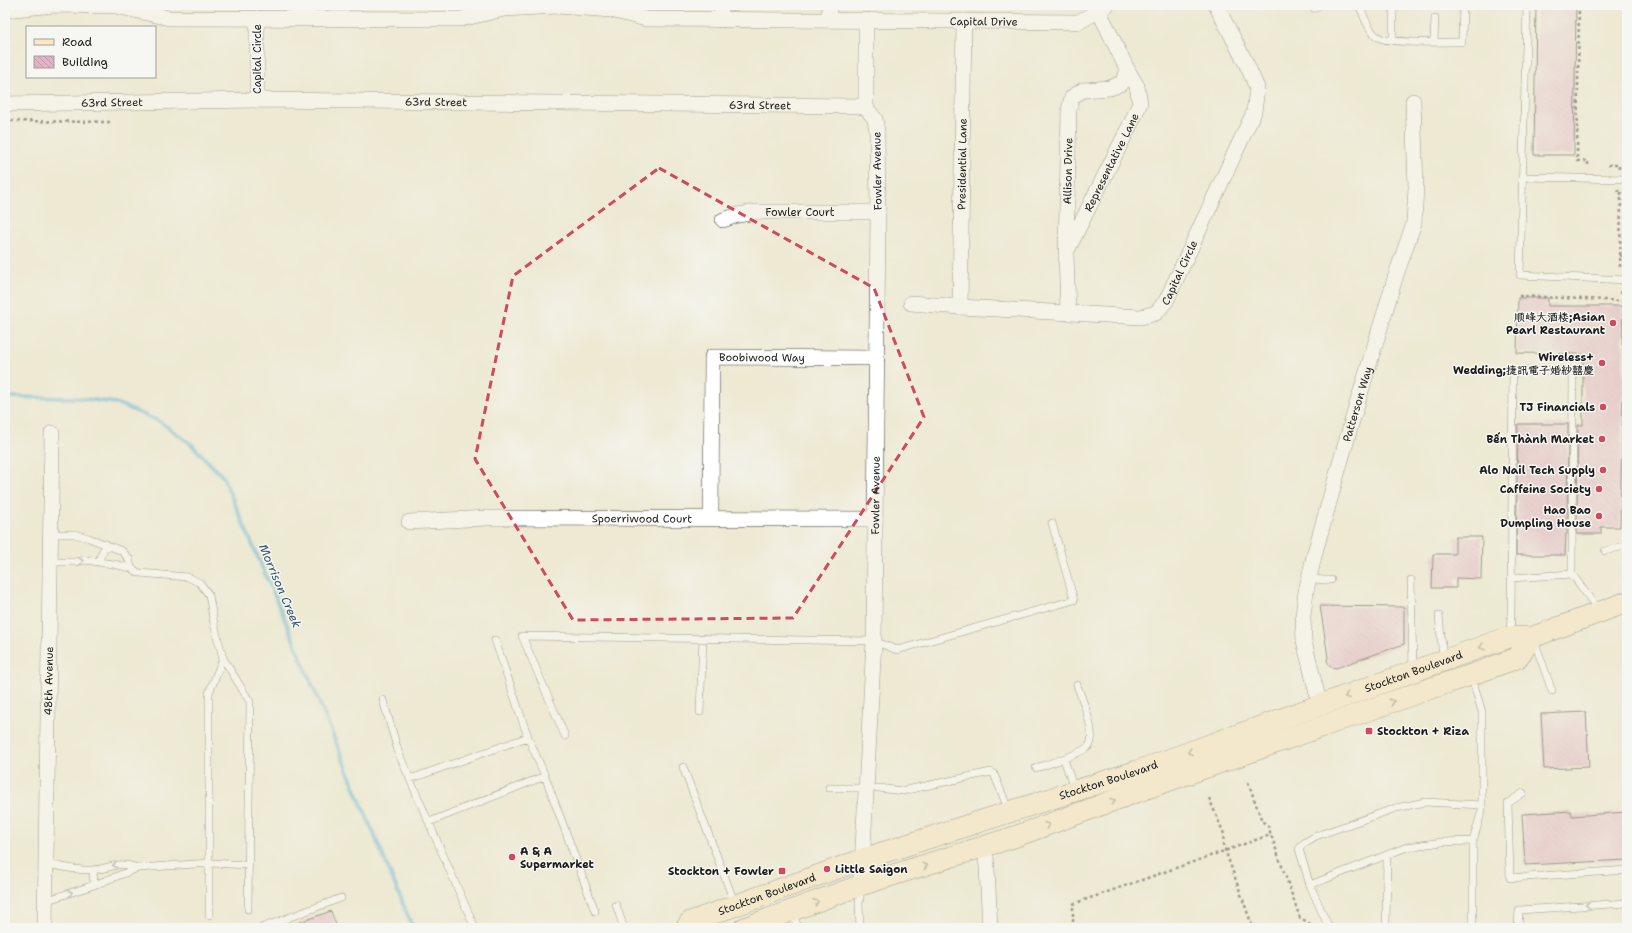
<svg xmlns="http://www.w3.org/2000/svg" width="1632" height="933" font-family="'Shantell Sans','LXGW WenKai TC',sans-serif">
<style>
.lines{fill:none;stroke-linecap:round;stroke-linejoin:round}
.stream{stroke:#57b0d4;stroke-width:4}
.building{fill:url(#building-back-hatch)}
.lane-casing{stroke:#3b3b37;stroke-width:8}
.street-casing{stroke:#3b3b37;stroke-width:16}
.secondary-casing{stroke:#3b3b37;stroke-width:22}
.path{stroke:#3b3b37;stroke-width:2.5;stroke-dasharray:3 3;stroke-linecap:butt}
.lane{stroke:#fff;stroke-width:7}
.street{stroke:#fff;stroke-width:15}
.secondary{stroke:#fae7c3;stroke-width:21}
.oneway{stroke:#999}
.oneway2{stroke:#968c78}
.marked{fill:none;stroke:#d1495b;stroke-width:3;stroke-dasharray:8 5;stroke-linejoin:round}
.poi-dot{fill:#d1495b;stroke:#f6f6f2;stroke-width:1.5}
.labels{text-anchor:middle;stroke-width:3;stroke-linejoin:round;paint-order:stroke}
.street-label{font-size:11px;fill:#1c1c1c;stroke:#f6f6f2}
.poi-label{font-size:11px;font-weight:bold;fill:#1c1c1c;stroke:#f6f6f2;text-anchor:end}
.water-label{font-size:12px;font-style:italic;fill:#345766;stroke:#f6f6f2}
</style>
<defs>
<pattern id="building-back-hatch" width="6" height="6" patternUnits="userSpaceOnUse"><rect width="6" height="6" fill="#e4b2c7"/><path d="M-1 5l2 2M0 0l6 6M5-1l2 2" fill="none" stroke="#c398aa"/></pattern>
</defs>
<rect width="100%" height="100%" fill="#f6f6f2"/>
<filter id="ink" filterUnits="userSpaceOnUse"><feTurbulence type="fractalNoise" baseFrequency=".025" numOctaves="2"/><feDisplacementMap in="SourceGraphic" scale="8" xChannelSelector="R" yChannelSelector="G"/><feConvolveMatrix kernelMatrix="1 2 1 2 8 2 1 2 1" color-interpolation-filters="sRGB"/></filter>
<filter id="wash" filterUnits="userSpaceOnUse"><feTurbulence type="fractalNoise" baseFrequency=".012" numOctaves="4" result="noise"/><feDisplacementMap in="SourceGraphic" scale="16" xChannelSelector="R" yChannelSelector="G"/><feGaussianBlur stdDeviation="0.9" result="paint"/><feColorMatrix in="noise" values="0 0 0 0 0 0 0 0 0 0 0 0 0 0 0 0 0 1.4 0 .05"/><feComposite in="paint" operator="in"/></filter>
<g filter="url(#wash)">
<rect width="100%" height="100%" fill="#ede9d3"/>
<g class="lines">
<path class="stream" d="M5,397l73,1 38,5 43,18 32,23 32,33 63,145 127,306"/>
</g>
<g id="blocks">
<path class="building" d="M1536,5h40l-2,150h-40z
M1518,298h30v8h75l-1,39h2l-4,182h-19v7h-24l1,-109h5v-71l-66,-1z
M1518,424h50l-1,110h-1l-1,21h-49z
M1455,537h27l-1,42 -25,-1v10h-24l1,-34h22z
M1320,606l84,1v37l-68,24 -5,-1 -4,-6 1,-4z
M1586,712l3,55 -45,2 -3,-55z
M1571,811l1,5 55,-4v48l-102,5 -3,-51z
M331,911l6,17h-48v-2z"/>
</g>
</g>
<g filter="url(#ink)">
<use href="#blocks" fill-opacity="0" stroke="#3b3b37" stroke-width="1"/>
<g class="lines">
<defs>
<path id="lane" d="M1359,5c5,11 9,25 19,32 10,7 69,5 84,5l1,-37
M1393,5v36
M1527,5l-7,270 107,5
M1314,8l6,-3
M1434,41l1,-23
M1523,177l104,2
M50,534h24l15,4 33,13 7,8 2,9
M1605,551l22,-6
M50,562h25l10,-2 28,4 18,4 8,5 49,4 12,6 9,12 5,29 9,34 27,44 -2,207
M98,562l8,-18
M1309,578l14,2h8
M1511,578l61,-4
M1411,580l2,89
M1439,616l4,42
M1510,635l1,-19 2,-245 60,-1 -1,204 27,37
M495,640l33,97 17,39 50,135
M1534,640l18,51
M1472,678l10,34v98l-9,31v87
M383,700l16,54 76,174
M700,712l3,-74
M565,736l-43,-100 352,5 23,9 177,-50 -22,-77
M1064,759l10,30
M683,767l52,137
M1036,768c12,-4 42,-13 52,-21 11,-10 -7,-50 -11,-62
M410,779l118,-42
M829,788h50l23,3 89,-19 3,2 15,37
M1523,793l-15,10 2,75 117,-8
M429,822l116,-46
M1473,841l-31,1 -35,5 -97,38 -11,-36 5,-6 12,-7 80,-28 29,-6 57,3
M46,864c14,2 31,7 46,6 21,-1 22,-10 46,-2
M93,870l1,15
M1310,885l19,43
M45,901l49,-16 44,-17 72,-5 39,2
M616,905l8,23
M792,911l6,17
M209,915v-222l14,-35
M261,928l80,-30
M860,928l-1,-24 2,-16
M1386,928l1,-73
M1518,928l1,-18 108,-7"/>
<g id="street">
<path id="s1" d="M5,10l49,-5 62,1 53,12 281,1h11l43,-10 54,-3 53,4 35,9 433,3 28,-17"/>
<path d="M721,20v-15"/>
<path d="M829,20v-15"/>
<path d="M257,100v-82"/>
<path id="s2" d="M5,104l252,-4 600,6 9,2"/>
<path d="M866,108v-88"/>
<path id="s3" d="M723,220l15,-5 18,-3h122"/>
<path id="s4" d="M1068,249l65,-130 7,-16 -3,-17 -9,-15 -32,-66"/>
<path id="s5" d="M911,303l49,4 181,10 15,-4 10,-12 88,-189 3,-24 -9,-21 -32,-62"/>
<path id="s6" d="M960,307l4,-286"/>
<path id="s7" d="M1068,312l-2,-59 3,-143 3,-13 11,-7 27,-2 12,-5 6,-12"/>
<path id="s8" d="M711,518l1,-161 165,1"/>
<path id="s9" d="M409,522l78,-4 388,1"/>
<path id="s10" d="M1320,706l-16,-65 -1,-25 3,-25 9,-39 37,-131 44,-146 18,-52 2,-36 -3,-86"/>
<path d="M985,847l2,21 3,60"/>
<path id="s11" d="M861,885l13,-244 4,-429 -1,-81 -2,-12 -9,-11"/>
<path id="s12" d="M45,928l7,-495"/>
</g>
<g id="secondary">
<path id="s13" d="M686,928l4,-6 173,-63 274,-88 372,-134h24l94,-35"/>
<path d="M744,928l117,-43 153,-48 131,-48 275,-97 51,-17 46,-17 16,-21"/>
</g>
</defs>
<use href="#lane" class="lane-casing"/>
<use href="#street" class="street-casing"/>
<use href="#secondary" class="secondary-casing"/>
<path class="path" d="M1579,5l-2,156h11v4
M5,121l108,1
M1608,165h11v5
M1618,189v3h3l-1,78
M1620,255l7,3
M1620,291l5,10
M1519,296l108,5
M1626,455h1
M1248,782l14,39 6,5 32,92 6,3 7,7
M1209,798l15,36 -1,10 30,84
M1073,928v-24l197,-69"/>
<use href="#lane" class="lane"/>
<use href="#street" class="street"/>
<use href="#secondary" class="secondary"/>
</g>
<defs><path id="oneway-chevron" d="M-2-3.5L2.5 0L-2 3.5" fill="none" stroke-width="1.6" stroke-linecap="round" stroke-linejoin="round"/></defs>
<g class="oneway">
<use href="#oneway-chevron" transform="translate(81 561) rotate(-7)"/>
<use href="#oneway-chevron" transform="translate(115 865) rotate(172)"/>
<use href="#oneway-chevron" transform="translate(70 893) rotate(-19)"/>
<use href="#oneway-chevron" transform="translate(1588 905) rotate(176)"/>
</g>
<g class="oneway2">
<use href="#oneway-chevron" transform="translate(1482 647) rotate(161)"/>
<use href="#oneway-chevron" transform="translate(1347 696) rotate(159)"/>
<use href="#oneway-chevron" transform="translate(1392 702) rotate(-19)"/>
<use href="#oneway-chevron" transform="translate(1190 752) rotate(161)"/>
<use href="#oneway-chevron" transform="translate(1113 801) rotate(-21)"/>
<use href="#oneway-chevron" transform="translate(1047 825) rotate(-20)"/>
<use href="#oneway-chevron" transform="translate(925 866) rotate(-17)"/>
<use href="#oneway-chevron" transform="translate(816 902) rotate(-20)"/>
</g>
</g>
<path d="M0 0H1632V933H0ZM659,168l215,120 50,129 -131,201 -220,2 -98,-161 38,-183z" fill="#ede9d3" fill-opacity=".55" fill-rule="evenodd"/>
<path class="marked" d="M659,168l215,120 50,129 -131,201 -220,2 -98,-161 38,-183z"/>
<g class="poi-dot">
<circle cx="1613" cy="323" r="4"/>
<circle cx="1602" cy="363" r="4"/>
<circle cx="1603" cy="407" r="4"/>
<circle cx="1602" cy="439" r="4"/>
<circle cx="1603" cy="470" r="4"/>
<circle cx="1599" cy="489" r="4"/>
<circle cx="1599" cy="516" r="4"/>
<rect x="1365" y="727" width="8" height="8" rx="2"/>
<circle cx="512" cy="857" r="4"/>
<circle cx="827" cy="869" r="4"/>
<rect x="778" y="867" width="8" height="8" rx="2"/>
</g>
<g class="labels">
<g class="street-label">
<text dy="4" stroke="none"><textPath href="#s1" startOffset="983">Capital Drive</textPath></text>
<text transform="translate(257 59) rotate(-90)" y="4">Capital Circle</text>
<text dy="4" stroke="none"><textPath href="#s2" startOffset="107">63rd Street</textPath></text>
<text dy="4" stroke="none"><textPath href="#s2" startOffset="431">63rd Street</textPath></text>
<text dy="4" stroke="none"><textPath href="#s2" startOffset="755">63rd Street</textPath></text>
<text dy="4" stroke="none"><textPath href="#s4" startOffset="97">Representative Lane</textPath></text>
<text dy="4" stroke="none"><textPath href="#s6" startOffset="143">Presidential Lane</textPath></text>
<text transform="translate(877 171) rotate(-91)" y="4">Fowler Avenue</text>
<text dy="4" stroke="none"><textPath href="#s7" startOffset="141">Allison Drive</textPath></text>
<text dy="4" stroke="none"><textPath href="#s3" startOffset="78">Fowler Court</textPath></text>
<text dy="4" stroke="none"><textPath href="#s5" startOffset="293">Capital Circle</textPath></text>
<text dy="4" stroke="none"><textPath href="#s8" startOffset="211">Boobiwood Way</textPath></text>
<text dy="4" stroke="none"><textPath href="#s10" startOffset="311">Patterson Way</textPath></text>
<text dy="4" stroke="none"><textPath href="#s11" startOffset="390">Fowler Avenue</textPath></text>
<text dy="4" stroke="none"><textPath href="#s9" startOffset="233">Spoerriwood Court</textPath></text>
<text dy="4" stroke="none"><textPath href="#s13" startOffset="773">Stockton Boulevard</textPath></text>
<text dy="4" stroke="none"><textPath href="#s12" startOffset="247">48th Avenue</textPath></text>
<text dy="4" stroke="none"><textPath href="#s13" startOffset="449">Stockton Boulevard</textPath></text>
<text dy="4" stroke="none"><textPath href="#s13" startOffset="89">Stockton Boulevard</textPath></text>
</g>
<g class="poi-label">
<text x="1605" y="321">顺峰大酒楼;Asian<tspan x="1605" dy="13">Pearl Restaurant</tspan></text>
<text x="1594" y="361">Wireless+<tspan x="1594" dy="13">Wedding;捷訊電子婚紗囍慶</tspan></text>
<text x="1595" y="411">TJ Financials</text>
<text x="1594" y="443">Bến Thành Market</text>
<text x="1595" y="474">Alo Nail Tech Supply</text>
<text x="1591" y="493">Caffeine Society</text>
<text x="1591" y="514">Hao Bao<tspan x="1591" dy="13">Dumpling House</tspan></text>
<text x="1377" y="735" text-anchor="start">Stockton + Riza</text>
<text x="520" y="855" text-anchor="start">A &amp; A<tspan x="520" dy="13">Supermarket</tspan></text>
<text x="835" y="873" text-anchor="start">Little Saigon</text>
<text x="774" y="875">Stockton + Fowler</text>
</g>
<g class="water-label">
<text transform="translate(280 586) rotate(67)" y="4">Morrison Creek</text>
</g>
</g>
<rect width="1632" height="933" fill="none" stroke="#f6f6f2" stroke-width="20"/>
<rect x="26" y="26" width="130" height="52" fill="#f6f6f2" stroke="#9f9f9c"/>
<rect x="34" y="39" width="20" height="6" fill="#fae7c3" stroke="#9f9f9c"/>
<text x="62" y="46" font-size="12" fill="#1c1c1c">Road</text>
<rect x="34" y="56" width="20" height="12" fill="url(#building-back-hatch)" stroke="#9f9f9c"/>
<text x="62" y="66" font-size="12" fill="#1c1c1c">Building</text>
</svg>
